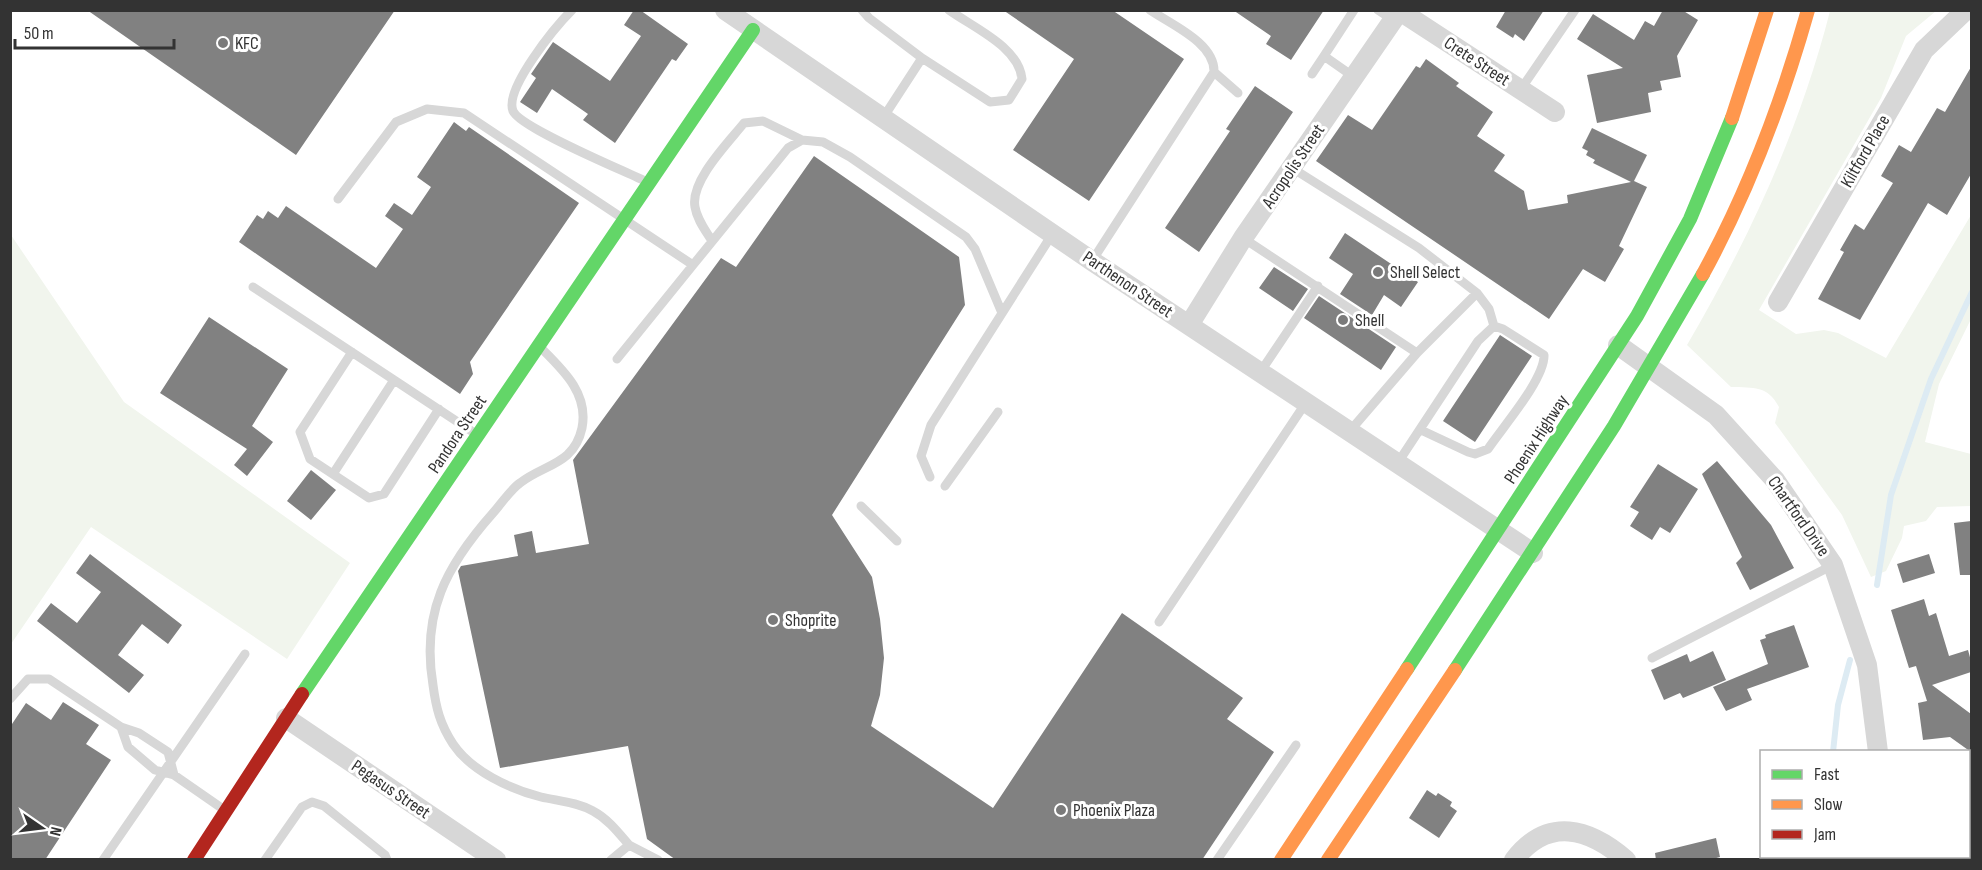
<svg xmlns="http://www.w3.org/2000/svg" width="1982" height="870" font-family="'Sofia Sans Condensed',sans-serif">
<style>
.green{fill:#f1f5ed}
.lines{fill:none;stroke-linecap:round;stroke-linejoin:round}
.stream{stroke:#ddebf3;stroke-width:6}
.building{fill:#818181}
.lane{stroke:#d7d7d7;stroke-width:9}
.street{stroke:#d7d7d7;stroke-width:20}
.fast{stroke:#63d668;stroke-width:14}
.slow{stroke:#ff974d;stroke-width:14}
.jam{stroke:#b3261e;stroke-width:14}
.poi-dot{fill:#7a7a7a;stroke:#fff;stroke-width:2}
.labels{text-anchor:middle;stroke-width:6;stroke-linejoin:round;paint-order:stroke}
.poi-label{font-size:18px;fill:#333;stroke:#fff;text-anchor:start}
.street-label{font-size:18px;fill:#333;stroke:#fff}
</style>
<rect width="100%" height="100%" fill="#fff"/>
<path class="green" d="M1830,11h106l-30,25 -25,62 -122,212 37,24 28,-4 14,3 48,25 85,-143v104l-32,65 -14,58 46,12v52l-34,1 -11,14 -22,5 -2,12 -16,33 -15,6 -29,-62 -67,-92 4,-16c-12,-22 -25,-19 -48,-20l-44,-42c62,-106 113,-216 143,-334z
M11,235l113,167 226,161 -63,96 -196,-132 -80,117z"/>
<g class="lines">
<path class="stream" d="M1877,585l14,-90 40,-116 41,-87
M1833,752l5,-47 12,-45
M1817,860l1,-4"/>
</g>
<path class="building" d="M87,10h308l-99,145z
M634,10h6l48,34 -12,17 -4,-2 -57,84 -32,-23 5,-6 -36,-25 -15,24 -17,-11 16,-24 -5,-4 22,-32 57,39 31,-45 -17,-11z
M1003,10h109l72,49 -95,142 -76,-51 61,-91z
M1233,10h91l-33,50 -25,-16 5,-8z
M1506,10h38l-20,31 -9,-7 -2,4 -17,-11z
M1663,10h19l16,10 -21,36 4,21 -21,4 2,9 -14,3 3,19 -54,11 -10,-48 36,-7 -46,-29 16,-25 41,26 11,-19 9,5z
M1426,59l33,24 -3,3 37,26 -16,24 28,19 -11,16 30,20 4,19 40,-7 -1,-8 64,-13 -38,-19 2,-3 -9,-5 2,-4 -6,-3 10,-20 55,27 -13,26 13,6 -28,59 5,3 -19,33 -22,-13 -34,50 -233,-158 32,-46 24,15 44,-64 4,2z
M1971,67v107l-24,41 -19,-12 -68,117 -42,-21 26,-47 -4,-2 15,-26 9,6 29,-47 -12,-7 18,-31 12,7 26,-44 8,4z
M1255,86l38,26 -94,140 -34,-24 65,-97 -4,-2z
M454,122l12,9 3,-4 110,76 -109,159 3,12 -13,20 -221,-152 18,-27 6,4 5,-8 10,7 8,-12 90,62 27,-39 -18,-13 9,-13 18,12 19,-28 -14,-10z
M814,156l145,101 6,48 -133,210 40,62 8,42 4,39 -4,37 -9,31 122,82 129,-195 121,85 -16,21 47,33 -72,108h-526l-29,-21 -19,-93 -128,22 -42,-197 3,-5 57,-10 -4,-21 18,-4 4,22 53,-9 -16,-84 148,-202 15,9z
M1345,233l73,49 -17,25 -17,-12 -12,20 -32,-21 13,-20 -24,-16z
M1274,267l34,22 -15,22 -34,-23z
M1319,296l77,51 -15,23 -77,-52z
M209,317l79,52 -36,57 21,16 -26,34 -13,-11 13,-16 -87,-56z
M1500,335l32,21 -57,86 -32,-21z
M1717,461l54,64 23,43 -44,22 -14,-27 6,-6 -40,-83z
M1658,464l40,25 -28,44 -10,-6 -8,13 -22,-14 9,-14 -9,-5z
M311,470l25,20 -25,30 -24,-19z
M1971,521v54h-11l-6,-52z
M90,554l92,71 -14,19 -26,-20 -24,31 26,20 -15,18 -92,-72 14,-18 26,20 24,-31 -25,-19z
M1929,554l6,19 -32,10 -6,-19z
M1924,599l5,17 7,-3 13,43 19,-6 3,11v11l-39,13 39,29v38l-21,-15 -27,3 -5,-37 9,-2 -11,-35 -7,2 -18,-58z
M1794,625l15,42 -62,22 5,11 -26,11 -13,-24 55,-23 -8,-24 6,-2 -1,-3z
M1713,651l13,29 -43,18 -3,-5 -16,7 -13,-30 36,-16 3,8z
M63,702l36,23 -13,19 25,16 -66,100h-35v-133l16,-24 25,17z
M1427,790l9,6 2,-3 14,9 -2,4 7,5 -18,27 -30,-20z
M1716,838l4,19 -11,3h-53l-1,-7z"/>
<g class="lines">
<path class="lane" d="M572,10c-16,16 -68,79 -59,101 7,17 112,60 134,71
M862,10l7,8 53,40 68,44 19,-2 13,-21c-3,-32 -48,-51 -73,-69
M1378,10l15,10
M1214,72l24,21
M1312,74l12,-18
M1354,77l-30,-21 30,-46
M1521,89l54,-79
M883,118l39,-60
M1292,168l127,80 58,45 12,16 5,17
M338,199l58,-77 31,-13 37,4 229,152 95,-117 14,-8 21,2 27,15 116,80 9,12 27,64
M1243,238l174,115 -68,79
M712,241c-6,-10 -15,-21 -17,-34 -5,-26 33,-64 49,-84l19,-2 39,19
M1092,261l122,-189c1,-29 -42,-47 -64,-62
M253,287l223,147
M540,347c22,22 49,46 42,81 -8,37 -38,36 -62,55 -10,7 -18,20 -27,30 -47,53 -72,100 -60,172 3,23 7,39 20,59 18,27 57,45 88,53 17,4 36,5 52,14 15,8 25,21 36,34
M352,352l-52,80 10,27 59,39 15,-4 55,-85
M1417,353l60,-60
M617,359l76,-94
M1261,371l57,-85
M1397,464l81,-123 16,-15 9,3 41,26c1,24 -42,73 -56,94l-13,5 -7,-2 -47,-22
M333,474l61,-94
M930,477l-9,-21 10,-31 122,-192
M945,486l53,-74
M861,506l36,35
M1159,622l148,-221
M1652,658l181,-93
M10,699l18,-20h21l72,48 18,6 29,19 6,23
M121,727l7,20 27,23 19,5 49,34
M103,860l142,-206
M265,860l37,-53 10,-5 12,4 61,49 2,5
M611,860l18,-15 29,15
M1217,860l79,-115"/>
<path class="street" d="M725,10l367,251 441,292
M1400,11l155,101
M1778,302l146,-252 42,-40
M1189,325l54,-87 157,-228
M1618,345l98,70 59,65 58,85 34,100 11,87
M286,718l210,142
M1968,848l4,-1
M1514,860c34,-44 75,-32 112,0
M1879,860v-4
M1901,860l38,-4"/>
<path class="fast" d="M1407,669l230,-353 53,-97 42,-101
M1455,670l159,-244 89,-152
M302,694l451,-664"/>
<path class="slow" d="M1732,118l35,-108
M1703,274c46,-84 79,-172 105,-264
M1281,860l126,-191
M1328,860l127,-190"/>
<path class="jam" d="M194,860l108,-166"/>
</g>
<g class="poi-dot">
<circle cx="223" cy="43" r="6"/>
<circle cx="1378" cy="272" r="6"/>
<circle cx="1343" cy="320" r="6"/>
<circle cx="773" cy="620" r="6"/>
<circle cx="1061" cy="810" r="6"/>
</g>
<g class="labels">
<g class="poi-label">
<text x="235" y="49">KFC</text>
<text x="1390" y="278">Shell Select</text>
<text x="1355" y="326">Shell</text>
<text x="785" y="626">Shoprite</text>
<text x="1073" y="816">Phoenix Plaza</text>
</g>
<g class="street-label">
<text transform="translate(1477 61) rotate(33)" y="6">Crete Street</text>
<text transform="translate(1865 151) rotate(-60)" y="6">Kiltford Place</text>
<text transform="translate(1293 166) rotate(-56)" y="6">Acropolis Street</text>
<text transform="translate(1128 284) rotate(34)" y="6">Parthenon Street</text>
<text transform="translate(457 434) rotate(-56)" y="6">Pandora Street</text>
<text transform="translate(1536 439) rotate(-57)" y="6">Phoenix Highway</text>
<text transform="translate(1799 516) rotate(55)" y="6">Chartford Drive</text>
<text transform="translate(391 789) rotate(34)" y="6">Pegasus Street</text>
</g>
</g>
<rect width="1982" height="870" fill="none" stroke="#333333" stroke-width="24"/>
<rect x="1760" y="750" width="210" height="108" fill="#ffffff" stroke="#adadad" stroke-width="1.5"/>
<rect x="1772" y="770" width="30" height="9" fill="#63d668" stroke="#adadad" stroke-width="1.5"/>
<text x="1814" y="780" font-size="18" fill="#333333">Fast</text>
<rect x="1772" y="800" width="30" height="9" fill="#ff974d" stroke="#adadad" stroke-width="1.5"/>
<text x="1814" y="810" font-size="18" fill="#333333">Slow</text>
<rect x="1772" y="830" width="30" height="9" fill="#b3261e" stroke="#adadad" stroke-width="1.5"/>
<text x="1814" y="840" font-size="18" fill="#333333">Jam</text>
<g transform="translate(42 828) rotate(104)" stroke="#ffffff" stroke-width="4.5" paint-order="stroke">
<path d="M0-4.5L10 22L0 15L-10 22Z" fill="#333333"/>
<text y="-9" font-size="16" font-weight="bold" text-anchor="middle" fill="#333333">N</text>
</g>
<path d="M15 39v9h159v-9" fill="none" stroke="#333333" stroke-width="3"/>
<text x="24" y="39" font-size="18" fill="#333333" stroke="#ffffff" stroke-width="4.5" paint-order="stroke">50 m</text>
</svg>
